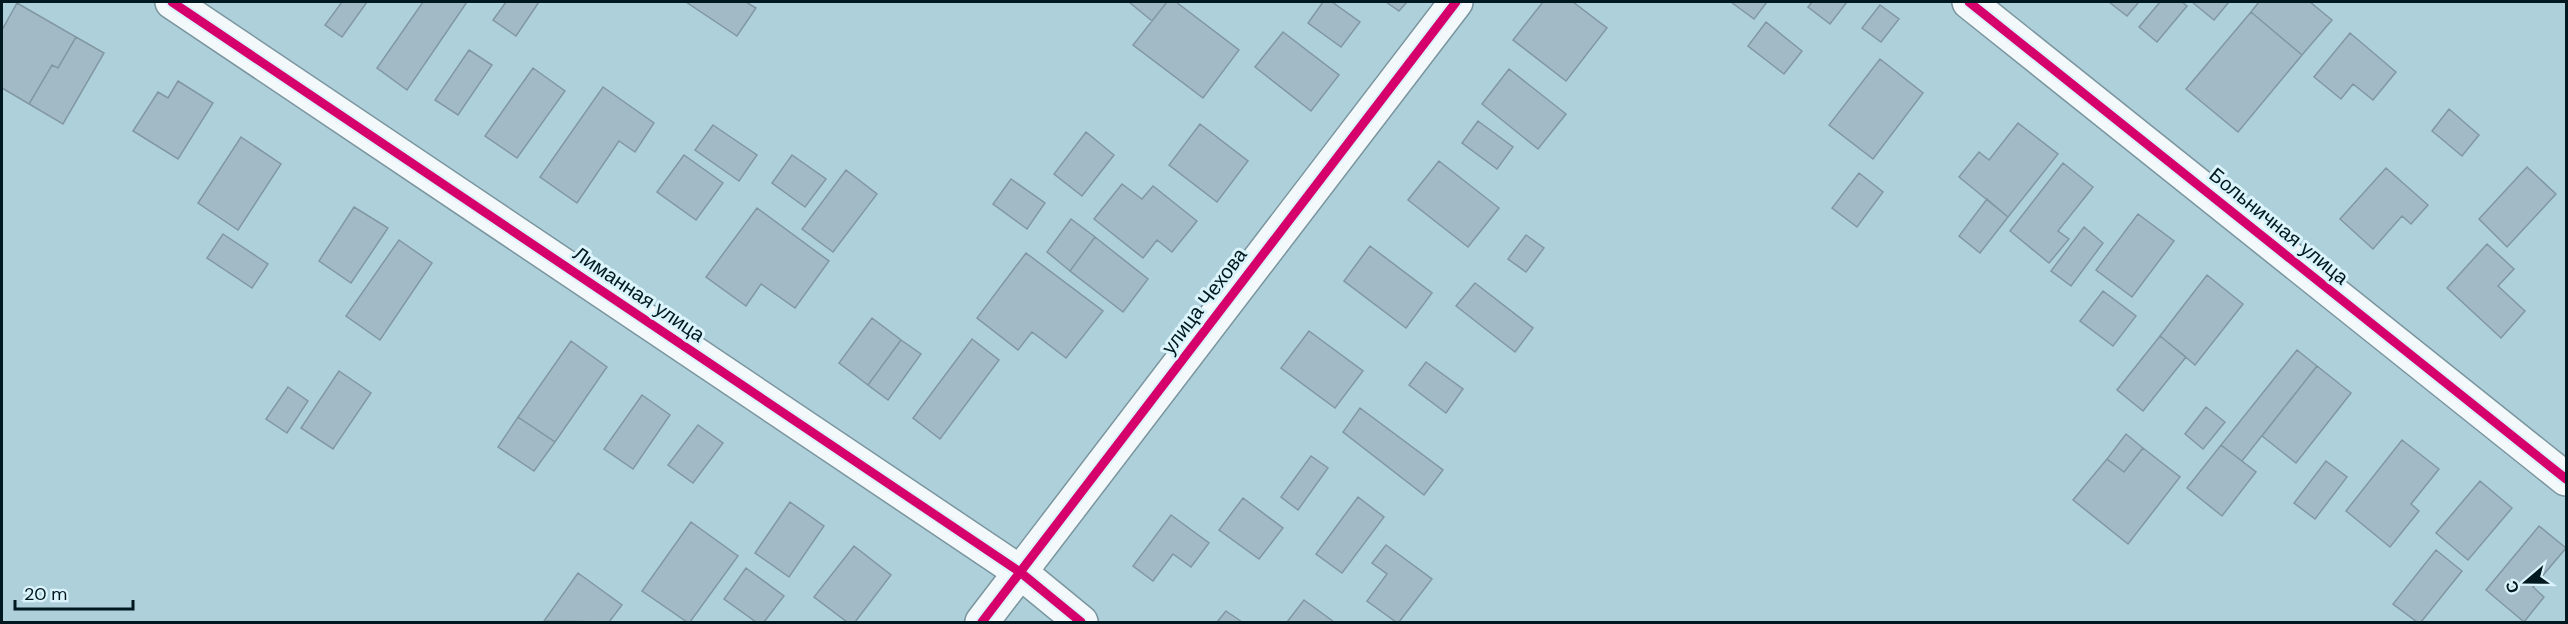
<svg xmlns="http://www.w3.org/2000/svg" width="2568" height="624" font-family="'DM Sans',sans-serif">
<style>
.building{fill:#a2bac6;stroke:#8198a3;stroke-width:1.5}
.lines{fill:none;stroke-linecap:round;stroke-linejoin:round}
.minor-casing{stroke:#7a959e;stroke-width:36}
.minor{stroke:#f3f8fa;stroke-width:33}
.cycleway-casing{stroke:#dbf4fc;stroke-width:13}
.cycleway{stroke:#d6006c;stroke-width:9}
.labels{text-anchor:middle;stroke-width:6;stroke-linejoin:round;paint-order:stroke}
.street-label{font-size:20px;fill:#00181f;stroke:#dbf4fc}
</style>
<rect width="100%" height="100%" fill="#aed0db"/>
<path class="building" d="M342,2h25l-25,35 -17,-12z
M423,2h44l-60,88 -30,-22z
M506,2h33l-23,34 -23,-16z
M686,2h60l10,6 -19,28z
M1129,2h38l-15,19z
M1167,2h9l63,48 -36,48 -70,-53z
M1323,2h9l28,20 -19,25 -33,-24z
M1386,2h21l-8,9z
M1543,2h30l34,26 -41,53 -53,-41z
M1731,2h36l-13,17z
M1812,2h35l-17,22 -22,-17z
M2109,2h30l-12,14z
M2160,2h22l5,4 -30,36 -18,-15z
M2192,2h37l-15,18z
M2259,2h51l22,18 -30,35 -51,-43z
M17,3l59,34 -18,31 -6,-3 -23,39 -27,-16v-58z
M1880,5l19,14 -18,23 -19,-14z
M2251,12l51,43 -64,77 -52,-43z
M1766,22l36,29 -18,23 -36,-28z
M1283,32l56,43 -28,36 -56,-44z
M2350,33l46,39 -23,28 -20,-16 -12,15 -27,-22z
M76,37l28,16 -41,71 -34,-20 23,-39 6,3z
M469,50l23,15 -34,50 -23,-15z
M1880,59l43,34 -50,66 -44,-34z
M533,68l32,23 -48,67 -32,-22z
M1509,69l57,45 -28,35 -56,-45z
M178,81l35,22 -35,56 -45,-28 25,-39 10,6z
M603,87l51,36 -19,29 -16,-11 -42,62 -37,-26z
M2449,109l30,26 -17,21 -30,-25z
M1478,121l35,26 -16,22 -35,-26z
M2018,123l40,31 -50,63 -49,-40 20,-25 10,8z
M1200,124l48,37 -31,41 -48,-37z
M713,125l44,30 -18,26 -44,-31z
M1086,132l28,23 -32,41 -28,-22z
M241,137l40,27 -43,66 -40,-27z
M684,155l39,28 -27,37 -39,-28z
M792,155l34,24 -21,28 -33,-24z
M1439,161l60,47 -31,39 -60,-47z
M2063,163l30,24 -35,44 11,8 -20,24 -39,-32z
M2527,167l29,27 -49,53 -28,-28z
M2386,168l42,37 -17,19 -9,-8 -29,33 -33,-30z
M846,170l31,24 -44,58 -31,-23z
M1859,173l24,19 -26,35 -25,-19z
M1011,179l34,24 -18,26 -34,-25z
M1122,184l20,15 11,-13 44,35 -25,31 -15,-12 -14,18 -49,-39z
M1987,199l21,18 -28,36 -21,-17z
M354,207l34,21 -37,55 -32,-22z
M757,208l72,53 -34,47 -34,-24 -15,22 -40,-29z
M2138,214l36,27 -42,56 -36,-27z
M1071,219l24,18 -25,34 -23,-19z
M2084,227l19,16 -32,43 -20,-15z
M223,234l45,30 -16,24 -45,-30z
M1526,235l18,13 -18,24 -18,-13z
M1095,237l53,42 -25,33 -53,-41z
M399,240l33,23 -52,77 -34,-24z
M2487,244l27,25 -16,17 27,25 -24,27 -54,-50z
M1370,246l62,47 -26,35 -62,-47z
M1026,253l77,58 -37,47 -34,-26 -14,18 -41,-32z
M2207,275l36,29 -48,61 -35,-29z
M1475,283l58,45 -18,24 -59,-46z
M2103,291l33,25 -23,30 -33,-25z
M872,318l29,22 -33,45 -29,-22z
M1309,331l54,40 -28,37 -54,-40z
M2160,336l26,21 -43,54 -26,-21z
M972,339l27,21 -59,79 -27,-21z
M901,340l20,14 -33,46 -20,-15z
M571,341l36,26 -52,75 -37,-25z
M2297,350l20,16 -75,95 -21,-16z
M1426,362l37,27 -17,24 -37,-28z
M2317,366l34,27 -55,70 -34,-27z
M339,371l32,22 -38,56 -32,-21z
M288,387l20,14 -21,32 -21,-14z
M642,395l28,20 -37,54 -29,-20z
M2206,407l19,15 -22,27 -18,-15z
M1360,408l83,62 -19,25 -81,-63z
M518,417l37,25 -21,29 -36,-24z
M698,425l25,18 -30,40 -25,-18z
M2126,434l17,14 -19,24 -17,-13z
M2402,440l37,29 -28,35 8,7 -29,36 -44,-36z
M2221,445l35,27 -34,44 -35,-28z
M2143,448l37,29 -52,67 -55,-44 34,-41 17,13z
M1311,456l17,12 -30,42 -17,-13z
M2326,461l21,16 -32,42 -21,-16z
M2480,481l32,27 -44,52 -32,-27z
M1358,497l26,20 -42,56 -26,-19z
M1243,498l40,30 -24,31 -40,-29z
M790,502l34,24 -35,51 -34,-24z
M1171,515l38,28 -18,24 -18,-13 -20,27 -20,-15z
M691,522l47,34 -48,66h-3l-45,-31z
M2539,526l27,22 -33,39 11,10 -20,25 -38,-32z
M1386,545l46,34 -33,43h-3l-29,-21 20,-27 -15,-11z
M854,546l37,29 -36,47h-8l-33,-25z
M2436,550l26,21 -41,51h-4l-24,-18z
M746,568l38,28 -20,26h-8l-32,-23z
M578,573l44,32 -13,17 -65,-1z
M1304,600l30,22h-47z
M1226,611l16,11h-25z"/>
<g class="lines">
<defs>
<path id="minor" d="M172,2l848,570 61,50
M1969,2l597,477
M982,622l474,-620"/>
</defs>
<use href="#minor" class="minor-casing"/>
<use href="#minor" class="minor"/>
<defs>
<path id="cycleway" d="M172,2l848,570 61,50
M1969,2l597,477
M982,622l474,-620"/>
</defs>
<use href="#cycleway" class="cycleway-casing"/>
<use href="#cycleway" class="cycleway"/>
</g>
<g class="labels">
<g class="street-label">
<text transform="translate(2279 226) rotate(39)" y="7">Больничная улица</text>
<text transform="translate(639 294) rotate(34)" y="7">Лиманная улица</text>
<text transform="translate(1204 301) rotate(-53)" y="7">улица Чехова</text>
</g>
</g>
<rect width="2568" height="624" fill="none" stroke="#00181f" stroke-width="6"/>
<g transform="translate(2526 582) rotate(250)" stroke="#dbf4fc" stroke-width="4.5" paint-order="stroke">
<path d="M0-4.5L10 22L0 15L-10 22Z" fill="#00181f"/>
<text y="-9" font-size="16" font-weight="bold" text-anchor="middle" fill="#00181f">С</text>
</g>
<path d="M15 600v9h118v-9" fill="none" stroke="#00181f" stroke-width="3"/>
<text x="24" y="600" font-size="18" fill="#00181f" stroke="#dbf4fc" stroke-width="4.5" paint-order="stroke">20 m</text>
</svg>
